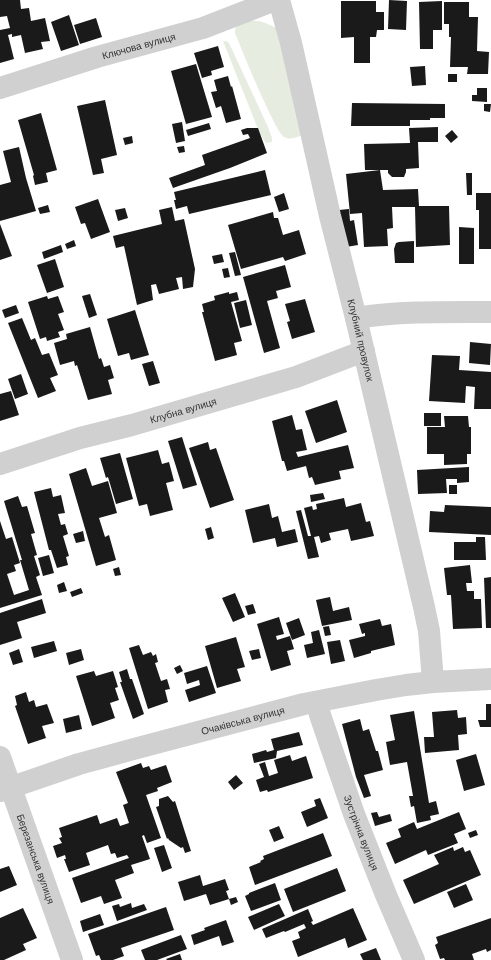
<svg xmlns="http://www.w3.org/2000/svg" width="491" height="960" font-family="Arial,sans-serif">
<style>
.green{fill:#e6ecdf}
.building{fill:#1a1a1a}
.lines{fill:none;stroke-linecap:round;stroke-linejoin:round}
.minor{stroke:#d0d0d0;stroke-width:22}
.labels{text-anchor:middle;stroke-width:4;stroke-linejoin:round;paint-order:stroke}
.street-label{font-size:10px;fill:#333;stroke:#fff}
</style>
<rect width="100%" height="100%" fill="#fff"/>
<path class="green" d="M246,21c14,-1 18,1 30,7l29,106c-6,2 -14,7 -21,3 -9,-5 -43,-89 -49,-104v-4l3,-5z
M223,41h3l3,2 39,84 4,11v4l-6,1 -6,-9z"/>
<path class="building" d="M0,0h20l1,9 8,-1 2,13 14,-3 5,23 -9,1 2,7 -18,4 -4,-18 -9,2v-3l-4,1 6,24 -14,4v-33l10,-2 -3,-12 -7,1z
M389,0l18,1 -1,29 -18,-1z
M341,1h35v11h8v18h-7l-1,7h-6v26h-16v-26l-13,1z
M442,1v29h-9v19h-13l-1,-47z
M444,2h25v15h9l-1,34 12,1 -1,22h-21l1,-7h-18l1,-30h-2v-13h-5z
M69,15l10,30 -18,6 -10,-29z
M96,18l6,19 -22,7 -6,-19z
M218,46l6,21 -13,4 1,4 -10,3 -8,-25z
M196,64l16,53 -26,7 -15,-53z
M425,66l1,19 -14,1 -2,-19z
M448,74h9v8h-9z
M228,76l3,11 1,-1 9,33 -15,4 -5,-17 -5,2 -5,-16 6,-1 -3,-11z
M477,88h10v14l-15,-1v-6h5z
M105,100l12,55 -16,4 3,14 -11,2 -16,-69z
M352,103l93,1v14h-15v2h-20v6h-59z
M484,104h7l-1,8 -6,-1z
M41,113l16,57 -11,3 2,9 -13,3 -2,-9 1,-1 -16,-55z
M182,122l3,19 -9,2 -4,-19z
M209,123l2,6 -23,7 -2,-6z
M438,127v15h-20l1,26 -13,1v3l-2,5h-12l-4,-4v-3h-23l-1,-26 46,-1 -1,-15z
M247,128h11l9,25 -37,15 -57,20 -4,-10 36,-13 -3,-10 48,-17 -2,-4 -5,1 -2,-5z
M452,130l6,7 -7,6 -6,-7z
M132,136l1,7 -8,2 -2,-7z
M184,146l1,6 -6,1 -2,-6z
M19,147l7,31 10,33 -36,10v-36l11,-3 -8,-31z
M265,170l6,25 -82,19 -2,-8 -11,3 -2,-9h2l-2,-8z
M380,170l3,20 35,-1 1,17h30l1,39 -34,2 -1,-40h-23l1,21 -6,1 1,17 -24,1 -2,-34 -12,1 -4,-40z
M466,173h6v22h-5z
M284,193l5,16 -10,3 -5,-15z
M476,193h15v56h-12v-39h-3z
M98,199l12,33 -19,7 -6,-16 -4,1 -6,-17z
M48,205l2,7 -10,2 -2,-6z
M172,207l3,14 9,-2 11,50 -2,18 -10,2 -1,-12 -6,1 3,11 -20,5 -3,-10 -5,1 2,15 -16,5 -13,-59 -8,2 -3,-12 49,-12 -3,-14z
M125,208l3,10 -10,3 -3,-11z
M349,209l1,12 4,-1 4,25 -12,2 -7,-37z
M273,212l1,6h4l5,17 16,-5 7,24 -21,7 -2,-4 -42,12 -13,-44z
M0,224l12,32 -12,4z
M459,227l15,1v36h-15z
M74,240l2,6 -9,3 -2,-5z
M414,241v22h-19l-1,-14 2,-6 3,-1z
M61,245l2,7 -19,7 -2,-7z
M235,252l6,23 -6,1 -6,-23z
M222,254l2,8 -10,2 -2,-8z
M55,259l9,28 -17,6 -10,-28z
M285,265l6,22 -15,4 2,7 -11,3 13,47 -16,5 -21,-76z
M228,268l2,9 -6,1 -2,-9z
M229,292v2l8,-2 2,8 -8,2 11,39 -8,2 3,12 -22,6 -13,-49h2l-2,-8 13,-4 -1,-4z
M90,294l7,21 -8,3 -7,-22z
M47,296l1,3 10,-3 6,16 -6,2 6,16 -6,2 2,5 -13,4 -1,-4 -6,2 -12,-37z
M305,299l10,33 -23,7 -5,-17 3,-1 -5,-17z
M246,300l6,25 -12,3 -6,-25z
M16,305l3,8 -14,5 -3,-8z
M135,310l14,45 -18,5 -2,-7 -11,3 -11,-37z
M22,318l9,22 4,-2 7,17 7,-2 9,22 -8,3 6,13 -18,7 -30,-75z
M90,327l9,32 2,-1 3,9 6,-2 4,13 -6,2 4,14 -24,6 -11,-35 -2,1 -1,-5 -14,4 -6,-22 13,-4 -1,-5z
M470,342l21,2 -1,21 -21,-2z
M432,355l28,1 -1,14 32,2v37h-17l1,-22 -9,-1 -1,17 -36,-2z
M153,361l7,22 -11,3 -7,-22z
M21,374l7,20 -13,5 -7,-20z
M11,391l8,24 -19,6v-27z
M337,400l10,32 -31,11 -11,-32z
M424,413h17v13h-17z
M292,415l4,15 6,-1 5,21 -11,2 2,5 50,-12 6,23 -15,3 2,8 -26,6 -3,-8 -3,1 -3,-12 -19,5 -3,-10h-2l-10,-40z
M444,416h24l1,11h2v27h-4v10l-23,1v-11h-17v-27h18z
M182,437l15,48 -14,4 -15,-48z
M208,442l2,8 6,-2 18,52 -24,8 -21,-60z
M158,450l4,14 7,-2 5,19 -8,2 7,27 -23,6 -3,-12 -8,2 -13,-48z
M120,453l13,46 -17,5 -8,-27 -2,1 -6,-20z
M469,467v15l-12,1v-4h-11l1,14 -29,1 -1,-24z
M86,468l6,18 16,-5 9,32 -18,5 6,19 4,-2 7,25 -20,6 -27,-92z
M449,485h8v9h-8z
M51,488l2,9 8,-2 4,18 -7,1 3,11 4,-1 3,10 -5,2 6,20 -3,1 2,8 -11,3 -6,-18h-2l-15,-58z
M323,493l2,6 -14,3 -1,-7z
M18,496l4,11 5,-1 8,27 -4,1 6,21 -3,1 6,19 -4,2 6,18 -42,13v-87l6,18 6,-2 8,26 -6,2 2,6 -9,3 7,21 15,-5 -9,-30h2l-18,-59z
M344,498l2,9 15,-4 5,19 4,-1 4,15 -23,5 -3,-12 -19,4 2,7 -10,3 -2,-7 -5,1 5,20 -11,2 -12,-48 5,-1 7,26h3l-7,-28 8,-2 1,4 4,-1 -1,-5z
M269,504l3,14 6,-2 4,16 13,-3 3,13 -21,5 -2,-9 -22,5 -8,-33z
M445,505l46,2v28l-62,-3 1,-21 14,1z
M211,527l3,11 -6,2 -3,-11z
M83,531l2,10 -9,2 -3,-9z
M476,537h9l1,23h-32v-18h22z
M49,555l5,18 -11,3 -5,-18z
M470,565l2,18h-6l1,8h7v8h7l1,29 -29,1 -2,-34h-4l-3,-27z
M119,567l2,8 -6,1 -2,-7z
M491,577v51h-5l-2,-50z
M64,582l3,9 -8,2 -2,-8z
M81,588l2,5 -11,4 -2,-5z
M235,593l10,24 -12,5 -11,-24z
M330,597l3,14 16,-4 3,13 -30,6 -6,-26z
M42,599l4,14 -29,9 5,16 -22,7v-32z
M253,604l3,9 -8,2 -3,-9z
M279,617l5,17 -8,2 1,4 13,-4 4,13 -7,2 4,14 -20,6 -14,-47z
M299,618l6,17 -13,5 -6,-17z
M380,619l2,7 9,-2 4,21 -24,6v2l-17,5 -5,-18 16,-4v-3l-3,1 -3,-10z
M329,626l2,9 -6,1 -2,-9z
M319,630l6,24 -18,4 -3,-13 9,-2 -2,-11z
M236,637l9,30 -8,2 4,12 -24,7 -12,-42z
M340,640l5,21 -14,3 -4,-22z
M54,641l3,10 -23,7 -3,-11z
M139,645l4,10 8,-3 2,4 3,-2 2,8 -3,1 6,18 6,-2 3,10 -5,1 3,12 -20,7 -19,-61z
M19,649l4,13 -10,3 -4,-12z
M81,649l3,11 -15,5 -3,-12z
M259,649l2,9 -9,2 -3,-9z
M180,665l3,6 -6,3 -3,-6z
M207,666l9,27 -27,9 -4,-12 15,-5 -1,-5 -12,4 -3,-11z
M127,669l3,10h2l12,35 -11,5 -13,-37h2l-3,-10z
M94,671l2,5 17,-5 5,16 -3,1 4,12 -9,3 5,15 -23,8 -16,-50z
M26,692l3,10 5,-2 2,7 11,-3 7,19 -12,3 4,12 -18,6 -13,-38 2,-1 -2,-9z
M486,704h5v23h-11l-2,-7h8z
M457,710l1,8 8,-1 1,17 -9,1 1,15 -34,3 -1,-16h10l-2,-25z
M414,711l15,92 7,-2 3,13 -9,2 1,4 -14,3 -3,-17 -3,1 -2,-11h4l-6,-34 -17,3 -4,-23 9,-2 -5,-25z
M79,715l3,14 -16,4 -3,-14z
M360,719l3,12 6,-2 7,22h2l5,19 -19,5 7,21 -7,2 -8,-21 -14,-53z
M299,732l4,13 -26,6 -1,7 -22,5 -2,-9 14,-4 1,2 7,-2 -3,-11z
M476,754l9,31 -21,6 -8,-31z
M290,755l2,6 14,-5 7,22 -45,14 -1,-2 -7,2 -4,-12 8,-3 -5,-13 6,-2 4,14 9,-3 -4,-13z
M141,763l2,5 6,-2 2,4 15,-5 6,17 -15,6 1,3 -12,4 15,43 -14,5 -3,-8 -2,1 8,23 -19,6 3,8 -19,7 7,18 -18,6 -3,-8 -20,7 -9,-25 57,-20 -2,-3 -10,3 -2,-5 -4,1 -3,-9 -22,8 4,12 -21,7 -5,-13h2l-1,-4 -8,3 -4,-12 9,-3 -3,-5 3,-1 -3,-9 38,-13 3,9 17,-6 3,8 9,-3 -6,-18 5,-2 -12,-31z
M236,775l7,8 -9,7 -6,-8z
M168,796l5,6 2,-1 16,50 -6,2 -2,-6 -2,1 -12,-8 -1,-2 -1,1 -11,-32 3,-1v-7z
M320,798l8,20 -21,9 -6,-15 15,-6 -2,-6z
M377,812l2,5 11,-3 2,7 -17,5 -4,-13z
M459,812l7,17 -12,5 4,9 -30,12 -2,-5 -31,14 -9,-21 15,-6 -3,-8 16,-7 3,7z
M279,826l5,12 -10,4 -5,-12z
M476,830l2,5 -8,3 -2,-5z
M323,833l9,23 -77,29 -6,-18 12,-5 -1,-1 4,-2 -1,-3z
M164,845l8,23 -10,4 -8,-24z
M453,847l1,4 9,-4 2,5 5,-2 11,25 -67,29 -11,-24 36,-16 -5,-9z
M9,866l8,19 -17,7v-23z
M337,868l9,23 -53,21 -9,-23z
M200,875l3,11 22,-7 4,11 -3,1 3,8 -19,6 -4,-11 -22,7 -6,-19z
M275,883l6,17 -30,11 -6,-15 4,-2v-1z
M466,884l7,16 -19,8 -7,-16z
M236,897l2,5 -7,3 -2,-6z
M131,903l1,5 12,-4 3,6 -30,11 -5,-15 7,-2 1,3z
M279,904l6,12 -31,14 -6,-13z
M166,907l8,23 -53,18 3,8 -11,4h-12l-2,-5 -3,1 -8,-22z
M23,908l14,30 -14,6 3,6 -22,10h-4v-42z
M353,908l14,32 -19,8 -3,-10 -47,19 -6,-16 8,-3 -2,-6 8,-4 -2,-4 -19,8 -1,-1 -18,7 -4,-9 46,-20 5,12 -2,1 2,3z
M100,914l4,11 -21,7 -3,-11z
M491,918v32l-4,2 -1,-3 -14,5 2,6h-29l-1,-2 -4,1 -5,-14 3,-2 -2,-6z
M226,920l8,22 -12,4 -3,-10 -25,9 -3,-10 14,-5 -1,-2z
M181,935l6,14 -30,11h-12l-4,-10z
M376,948l5,12h-18l-3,-6z
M180,954l2,6h-15l-1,-1z"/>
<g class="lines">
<g class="minor">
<path id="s1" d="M279,0l12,43 39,173 26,102 68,289 5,24 4,51"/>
<path id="s2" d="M0,88l97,-31 106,-29 72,-28"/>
<path d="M356,318c44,-7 90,-6 135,-6"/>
<path id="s3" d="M0,464l80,-26 52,-13 164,-48 68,-26"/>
<path id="s4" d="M317,702l3,13 34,99 32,81 28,65"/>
<path id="s5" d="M0,757l72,203"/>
<path id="s6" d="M0,791l79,-27 51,-14 174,-46 72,-14 30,-5 27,-3 58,-3"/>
</g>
</g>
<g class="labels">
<g class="street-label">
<text dy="4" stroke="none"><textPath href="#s2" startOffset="145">Ключова вулиця</textPath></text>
<text dy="4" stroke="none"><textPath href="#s1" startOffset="350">Клубний провулок</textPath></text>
<text dy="4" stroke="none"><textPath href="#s3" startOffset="191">Клубна вулиця</textPath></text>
<text dy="4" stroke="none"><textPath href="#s6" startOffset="253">Очаківська вулиця</textPath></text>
<text dy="4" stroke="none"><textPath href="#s4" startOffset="138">Зустрічна вулиця</textPath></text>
<text dy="4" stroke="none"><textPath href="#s5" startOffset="108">Березанська вулиця</textPath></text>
</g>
</g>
</svg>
